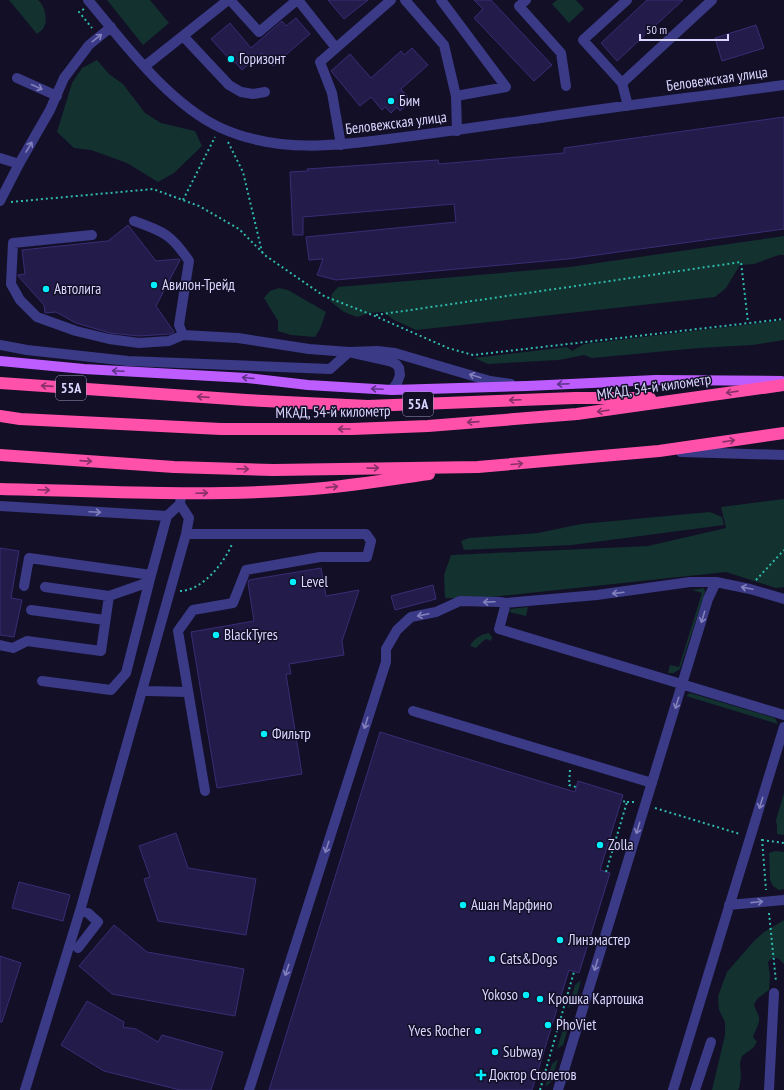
<svg xmlns="http://www.w3.org/2000/svg" width="784" height="1090" font-family="'PT Sans Narrow',sans-serif">
<style>
.green{fill:#12312f}
.building{fill:#231b49;stroke:#392d75}
.lines{fill:none;stroke-linecap:round;stroke-linejoin:round}
.path{stroke:#2fbaad;stroke-width:2;stroke-dasharray:2 3;stroke-linecap:butt}
.minor{stroke:#3a3a87;stroke-width:10}
.major{stroke:#bd5dff;stroke-width:10}
.highway{stroke:#ff51aa;stroke-width:12}
.oneway{stroke:#8280bd}
.oneway2{stroke:#5f3288}
.oneway3{stroke:#893068}
.poi-dot{fill:#02eeff;stroke:#130f27;stroke-width:1.5}
.labels{text-anchor:middle;stroke-width:3;stroke-linejoin:round;paint-order:stroke}
.shield{fill:#130f27;stroke:#9e9abe;stroke-width:1}
.shield-label{font-size:14px;font-weight:bold;fill:#d9d6ff}
.poi-label{font-size:15px;fill:#d9d6ff;stroke:#130f27;text-anchor:start}
.street-label{font-size:15px;fill:#d9d6ff;stroke:#130f27}
</style>
<rect width="100%" height="100%" fill="#130f27"/>
<path class="green" d="M9,0h29c7,5 10,20 6,27 -1,3 -5,5 -7,7z
M107,0h43l19,23 -26,22z
M557,0h19l8,9 -15,14 -17,-19z
M97,60l12,14 14,10 22,29 16,10 34,8 7,15 -28,27 -16,9 -31,-19 -36,-13 -17,-2 -17,-16 15,-49 10,-15z
M784,236v19h-5l-25,9 -14,1 -14,23 -11,9 -299,33 -22,-10 -11,-8 -13,1 -13,4 -13,-5 -14,-11 2,-7 6,-7 232,-20z
M279,288l9,2 38,22 -6,17 -5,8 -24,-2 -13,-4v-10l-14,-23 6,-7z
M784,320v20l-32,5 -53,3 -107,10 -8,-3 -25,5 -71,4 -14,-6 93,-11 5,4 12,-7z
M784,499v88l-8,1 -50,-16 -244,26h-37l-1,-23 7,-20 197,-9 78,-18 -5,-21z
M710,512l12,5 2,8 -152,20 -108,5 -3,-9 8,-3 69,-5 43,-9z
M704,588l1,4 -25,77 -6,4h-6l2,-8 9,2 23,-74 -10,-3z
M528,607l-2,9 -17,-4 2,-3z
M489,633l3,4 -1,4 -5,-2 -4,3 -6,6 -6,-2c4,-8 10,-11 19,-13z
M690,693l85,25 3,6 -92,-28z
M784,793v41l-1,1 -6,-1v-7l-1,-7z
M775,851l9,1v37l-5,1 -6,-4 -3,-6 -1,-27z
M784,920v44l-5,-5 -6,-2 -5,5 2,14 -1,14 -11,8 -4,6c1,5 4,9 5,13 1,6 -4,14 -6,20l4,5 -4,6 -11,8 -2,7 1,13 -2,13 -1,1h-26l13,-55v-13l-6,-12 -1,-14 9,-24 27,-31 10,-9z
M581,980l-6,23 -7,5 7,-23z
M570,1022l-7,23 -6,4 7,-23z
M558,1059l-7,23 -6,5 7,-23z"/>
<path class="building" d="M328,0h40l-24,19z
M474,0h17l61,65 -18,16 -60,-63 9,-9z
M647,0h36l-66,61 -16,-18z
M296,18l14,16 -37,32 -11,-13 -20,17 -7,-8 -2,1 -22,-24 19,-16 21,25 31,-27 4,5z
M756,25l8,23 -42,13 -7,-23z
M412,48l16,17 -27,24 10,12 -11,10 -3,-4 -6,6 -6,-6 -3,3 -11,-13 -11,9 -29,-35 19,-17 21,24 30,-27 3,4z
M784,117v112l-216,30 -232,21 -19,-5 6,-16 -14,1 -3,-23 150,-15 -2,-18 -151,13v18h-10l-3,-63 18,-1 -1,-2 131,-9 1,4 125,-11v-5z
M128,225l28,36 23,-2 1,1 -24,46 18,26 -4,2 -31,2 -29,-3 -34,-10 -20,-11 -11,1 -1,-8 -26,-29v-1l7,-1 -3,-24 86,-9z
M0,548l19,3 -8,47 11,2 -8,37 -14,-2z
M321,568l5,28 33,-6 -17,51 2,14 -55,9 2,10h-5l16,100 -85,14 -26,-156 63,-11 -6,-38 1,-3z
M433,585l3,14 -41,11 -4,-14z
M380,732l195,60 3,-11 45,14 -23,75 10,3 -31,100 -10,-3 -37,120h-263z
M176,833l12,35 68,11 -10,56 -88,-14 -14,-42 6,-2 -11,-31z
M19,882l51,13 -7,26 -51,-13z
M114,925l33,27 97,17 -9,47 -123,-22 -33,-28z
M0,956l21,7 -19,59h-2z
M87,1001l37,21 -1,5 13,2 22,13 4,-7 61,17 -12,38h-31l-76,-19 -43,-26z"/>
<g class="lines">
<path class="path" d="M84,9l-5,3 13,16
M228,142l15,30 19,80
M183,200l32,-63
M11,202l142,-13 46,17 40,23 27,27 58,40 51,20 73,32 25,7 311,-36
M376,315l365,-53 7,60
M756,580l28,-30
M180,591c22,0 45,-29 52,-47
M570,770l-1,15 7,2
M627,802h9
M655,808l85,26
M762,839l4,51
M762,840l22,3
M606,872l21,-70 -5,-1
M769,913l7,69
M540,1090l34,-118"/>
<path class="minor" d="M88,0c37,44 81,104 133,128 60,27 121,17 183,9 48,-6 95,-13 143,-20 79,-12 158,-21 237,-32
M230,0l29,32 38,-32
M298,0l38,48
M405,0l39,45 12,51 1,35
M441,0l65,87 -50,9
M526,0l-7,6 42,47 5,33
M627,0l-44,40 39,43 6,23
M183,36l46,49 12,7 12,2 12,-2
M145,66l83,-66
M17,78l40,18
M622,83l90,-83
M341,145l-9,-52 -12,-31 71,-62
M0,158l19,6 31,-54 14,-32 25,-33 22,-18
M0,201l19,-37
M134,221c29,10 38,14 55,40l-10,64 4,10
M92,235l-79,8 -2,41 9,16 17,17 39,14 33,8 30,4 30,-2 14,-6 55,3 71,11 40,3 40,9 7,3 3,4 1,7 -3,8 -5,7
M0,345l27,5 101,11 202,8 19,-17 28,-1 18,2 95,28 21,3
M681,452l103,3
M0,506l167,10
M186,534h180l5,7 -4,16h-47l-74,13 -13,33 -40,7 -15,21 27,160
M24,586l5,-28 122,17
M45,587l64,9 40,-14
M506,603l-7,26 285,86
M31,610l74,10
M0,645l13,3 14,-7 74,10 8,-55
M42,681l69,9 15,-17 25,-98 16,-59 13,-12
M142,690l5,1 41,1
M413,711l239,72
M729,905l55,-5
M78,948l20,-26 -10,-9 -8,-2
M25,1090l55,-179 106,-377 3,-16 -9,-14 1,-10
M249,1090l137,-428v-13l11,-19 14,-13 25,-5 24,-11 39,1 7,1 91,-8 93,-13h26l34,7 34,10
M558,1090l150,-491 8,-17
M673,1090l111,-363
M695,1090l16,-48
M769,1090l5,-97"/>
<path class="major" d="M0,361l84,8 163,9 61,7 84,5 135,-4 129,-6 126,1"/>
<path class="highway" d="M0,383l246,17 122,6 207,-8h75
M0,416l20,3 201,10h131l76,-3 149,-12 207,-29
M0,455l174,12 99,3 205,-3 181,-16 125,-18
M0,489c99,2 198,8 297,1 44,-2 88,-10 132,-16"/>
</g>
<defs><path id="oneway-shaft" d="M-6 0H5M1.5-3L5.5 0L1.5 3" fill="none" stroke-width="1.6" stroke-linecap="round" stroke-linejoin="round"/></defs>
<g class="oneway">
<use href="#oneway-shaft" transform="translate(97 38) rotate(-38)"/>
<use href="#oneway-shaft" transform="translate(37 87) rotate(25)"/>
<use href="#oneway-shaft" transform="translate(29 147) rotate(-59)"/>
<use href="#oneway-shaft" transform="translate(475 376) rotate(-163)"/>
<use href="#oneway-shaft" transform="translate(95 512) rotate(3)"/>
<use href="#oneway-shaft" transform="translate(747 588) rotate(-168)"/>
<use href="#oneway-shaft" transform="translate(618 593) rotate(173)"/>
<use href="#oneway-shaft" transform="translate(489 602) rotate(178)"/>
<use href="#oneway-shaft" transform="translate(423 615) rotate(168)"/>
<use href="#oneway-shaft" transform="translate(703 617) rotate(107)"/>
<use href="#oneway-shaft" transform="translate(677 703) rotate(107)"/>
<use href="#oneway-shaft" transform="translate(366 723) rotate(108)"/>
<use href="#oneway-shaft" transform="translate(761 803) rotate(107)"/>
<use href="#oneway-shaft" transform="translate(638 828) rotate(107)"/>
<use href="#oneway-shaft" transform="translate(327 847) rotate(108)"/>
<use href="#oneway-shaft" transform="translate(757 902) rotate(-6)"/>
<use href="#oneway-shaft" transform="translate(596 965) rotate(107)"/>
<use href="#oneway-shaft" transform="translate(287 970) rotate(108)"/>
</g>
<g class="oneway2">
<use href="#oneway-shaft" transform="translate(118 371) rotate(-177)"/>
<use href="#oneway-shaft" transform="translate(248 378) rotate(-175)"/>
<use href="#oneway-shaft" transform="translate(563 384) rotate(177)"/>
<use href="#oneway-shaft" transform="translate(377 389) rotate(-177)"/>
</g>
<g class="oneway3">
<use href="#oneway-shaft" transform="translate(47 386) rotate(-176)"/>
<use href="#oneway-shaft" transform="translate(732 392) rotate(172)"/>
<use href="#oneway-shaft" transform="translate(203 397) rotate(-176)"/>
<use href="#oneway-shaft" transform="translate(515 400) rotate(178)"/>
<use href="#oneway-shaft" transform="translate(603 411) rotate(172)"/>
<use href="#oneway-shaft" transform="translate(473 422) rotate(176)"/>
<use href="#oneway-shaft" transform="translate(344 429) rotate(-180)"/>
<use href="#oneway-shaft" transform="translate(729 441) rotate(-8)"/>
<use href="#oneway-shaft" transform="translate(86 461) rotate(4)"/>
<use href="#oneway-shaft" transform="translate(517 464) rotate(-5)"/>
<use href="#oneway-shaft" transform="translate(373 468) rotate(-1)"/>
<use href="#oneway-shaft" transform="translate(243 469) rotate(2)"/>
<use href="#oneway-shaft" transform="translate(332 487) rotate(-6)"/>
<use href="#oneway-shaft" transform="translate(44 490) rotate(2)"/>
<use href="#oneway-shaft" transform="translate(202 493) rotate(-2)"/>
</g>
<g class="poi-dot">
<circle cx="231" cy="59" r="4"/>
<circle cx="391" cy="101" r="4"/>
<circle cx="154" cy="285" r="4"/>
<circle cx="46" cy="289" r="4"/>
<circle cx="293" cy="582" r="4"/>
<circle cx="216" cy="635" r="4"/>
<circle cx="264" cy="734" r="4"/>
<circle cx="600" cy="845" r="4"/>
<circle cx="463" cy="905" r="4"/>
<circle cx="560" cy="940" r="4"/>
<circle cx="492" cy="959" r="4"/>
<circle cx="526" cy="995" r="4"/>
<circle cx="540" cy="999" r="4"/>
<circle cx="548" cy="1025" r="4"/>
<circle cx="478" cy="1031" r="4"/>
<circle cx="495" cy="1052" r="4"/>
<path d="M479 1069h4v4h4v4h-4v4h-4v-4h-4v-4h4z"/>
</g>
<g class="labels">
<g class="shield">
<rect x="56" y="376" width="30" height="24" rx="3"/>
<rect x="403" y="392" width="30" height="24" rx="3"/>
</g>
<g class="shield-label">
<text x="71" y="393">55А</text>
<text x="418" y="409">55А</text>
</g>
<g class="poi-label">
<text x="239" y="64">Горизонт</text>
<text x="399" y="106">Бим</text>
<text x="162" y="290">Авилон-Трейд</text>
<text x="54" y="294">Автолига</text>
<text x="301" y="587">Level</text>
<text x="224" y="640">BlackTyres</text>
<text x="272" y="739">Фильтр</text>
<text x="608" y="850">Zolla</text>
<text x="471" y="910">Ашан Марфино</text>
<text x="568" y="945">Линзмастер</text>
<text x="500" y="964">Cats&amp;Dogs</text>
<text x="518" y="1000" text-anchor="end">Yokoso</text>
<text x="548" y="1004">Крошка Картошка</text>
<text x="556" y="1030">PhoViet</text>
<text x="470" y="1036" text-anchor="end">Yves Rocher</text>
<text x="503" y="1057">Subway</text>
<text x="489" y="1080">Доктор Столетов</text>
</g>
<g class="street-label">
<text transform="translate(717 79) rotate(-8)" y="5">Беловежская улица</text>
<text transform="translate(396 123) rotate(-7)" y="5">Беловежская улица</text>
<text transform="translate(654 387) rotate(-8)" y="5">МКАД, 54-й километр</text>
<text transform="translate(333 412) rotate(-1)" y="5">МКАД, 54-й километр</text>
</g>
</g>
<path d="M640 34v6h88v-6" fill="none" stroke="#d9d6ff" stroke-width="2"/>
<text x="646" y="34" font-size="12" fill="#d9d6ff" stroke="#130f27" stroke-width="3" paint-order="stroke">50 m</text>
</svg>
